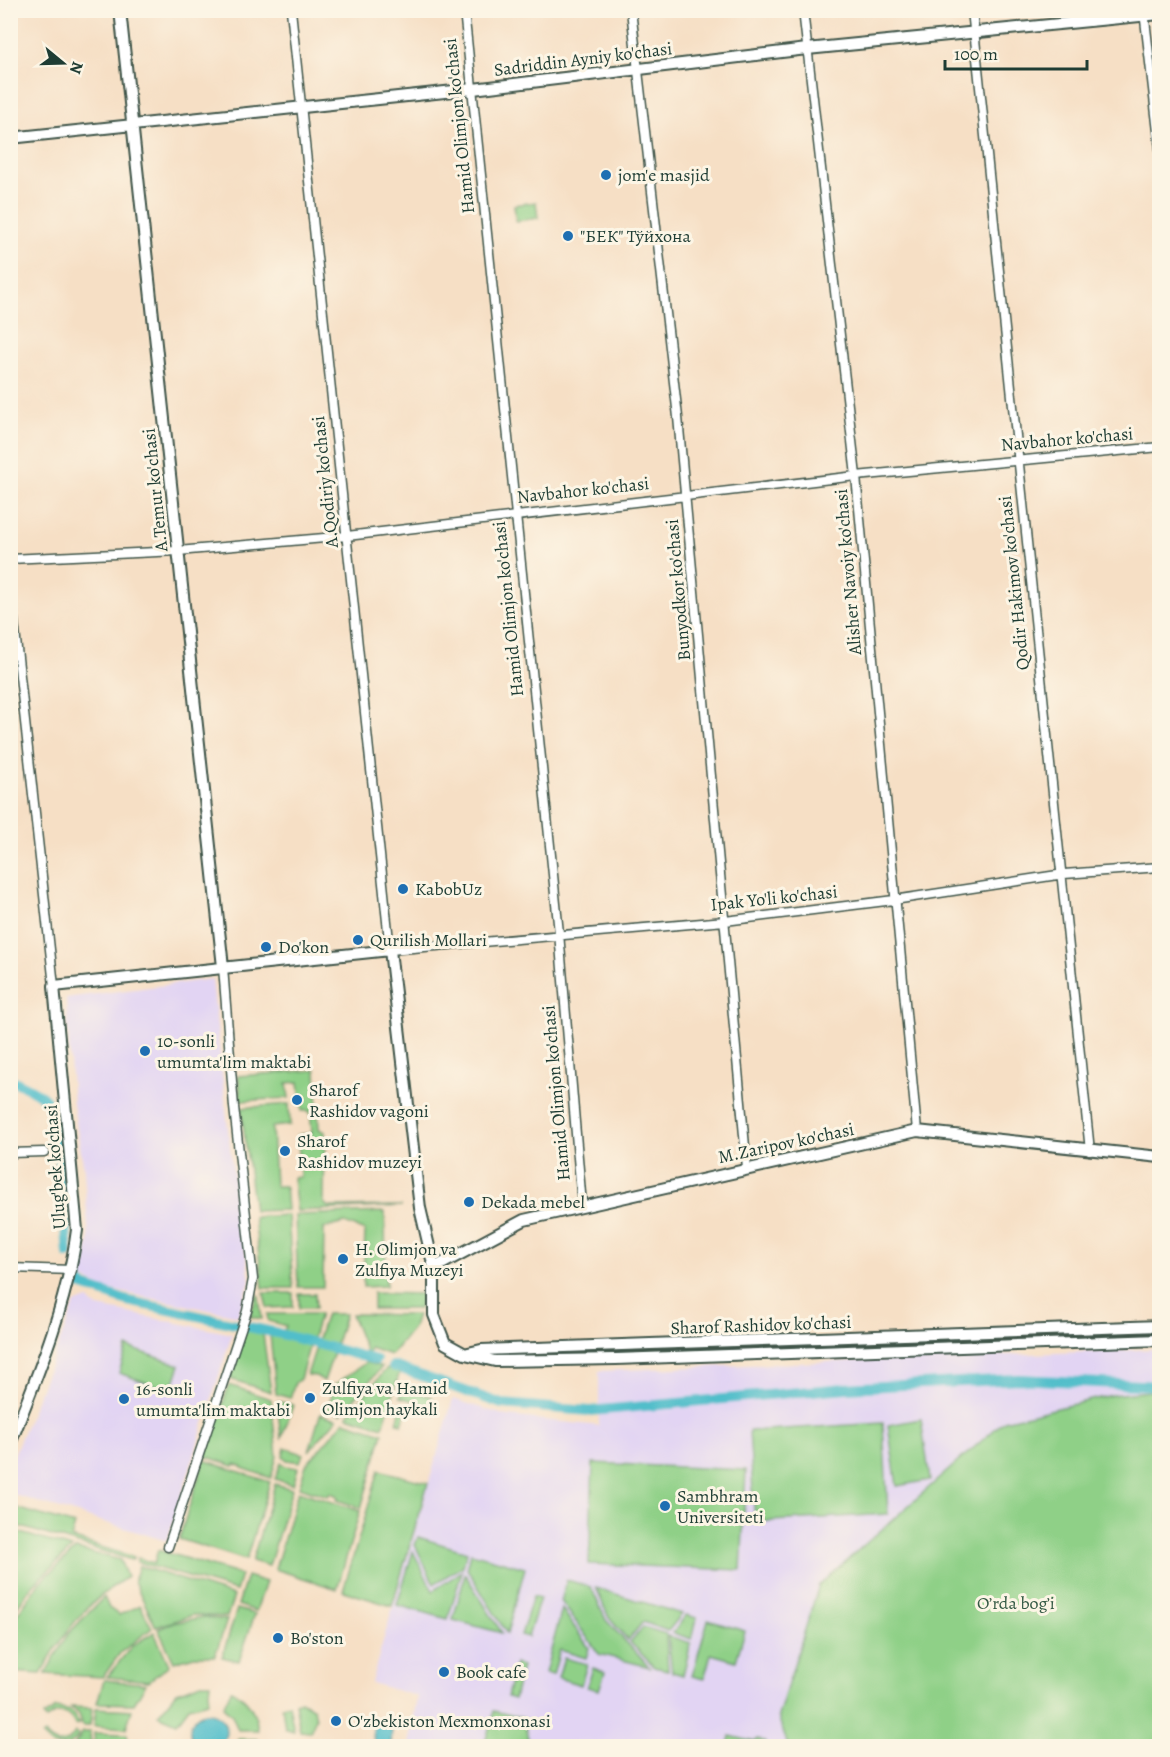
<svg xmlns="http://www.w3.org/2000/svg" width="1170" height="1757" font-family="Alegreya,serif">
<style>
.built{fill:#e2d4f3}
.green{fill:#8fd087;stroke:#57865e;stroke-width:1.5}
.water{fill:#51beca;stroke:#387e7f;stroke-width:1.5}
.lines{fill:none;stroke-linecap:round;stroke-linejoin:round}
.canal{stroke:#51beca;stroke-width:10}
.street-casing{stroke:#3f554a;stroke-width:11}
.secondary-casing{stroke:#3f554a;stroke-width:14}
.street{stroke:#fff;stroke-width:8}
.secondary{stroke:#fff;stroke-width:10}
.poi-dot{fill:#1f6fb2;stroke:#fcf5e5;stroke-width:2}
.labels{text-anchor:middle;stroke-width:6;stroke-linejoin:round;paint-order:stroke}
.street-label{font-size:18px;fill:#1f3d34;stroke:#fcf5e5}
.poi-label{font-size:18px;fill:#1f3d34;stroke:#fcf5e5;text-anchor:start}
.park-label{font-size:18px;fill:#355a45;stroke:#fcf5e5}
</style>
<rect width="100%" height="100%" fill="#fcf5e5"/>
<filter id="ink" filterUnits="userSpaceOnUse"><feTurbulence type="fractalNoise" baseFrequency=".0167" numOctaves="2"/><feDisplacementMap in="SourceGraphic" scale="12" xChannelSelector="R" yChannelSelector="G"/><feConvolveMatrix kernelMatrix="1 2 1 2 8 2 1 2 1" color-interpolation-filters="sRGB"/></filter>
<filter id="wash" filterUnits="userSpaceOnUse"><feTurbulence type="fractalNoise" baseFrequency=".008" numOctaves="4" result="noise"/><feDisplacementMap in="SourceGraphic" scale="24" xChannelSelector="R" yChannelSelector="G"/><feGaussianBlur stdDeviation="1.35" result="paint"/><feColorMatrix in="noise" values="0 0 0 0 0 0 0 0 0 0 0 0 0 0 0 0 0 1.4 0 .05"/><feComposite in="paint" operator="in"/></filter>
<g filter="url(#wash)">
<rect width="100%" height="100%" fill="#f6dfc5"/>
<path class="built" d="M212,979l19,179 19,123 -12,35 -132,-27 -25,-11 8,-37 -5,-71 -11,-66 -7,-106z
M88,1299l6,7 138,28 -65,207 -156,-47 -1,-29 65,-161z
M1159,1349v41l-47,5 -108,26 -185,164 -31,161h-379l8,-50 -46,-13 82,-284 54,17 92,10v-55z"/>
<path class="green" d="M536,202l2,16 -22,3 -2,-16z
M316,1070l3,59 6,3 -1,71 4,4 74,-1 -105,5 -4,-33 7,-1 -2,-42 14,-2 -2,-22h-8l-3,-29 -12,1 2,15 -48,3 -3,-25z
M289,1104l1,21 -18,2 3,59h10l2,24 -33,1 -13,-103z
M385,1212l1,74 -23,1 2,-56 -20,-8 -21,5 -1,59h-25l-3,-72z
M288,1215l5,73h-30l-9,-71z
M264,1293h29v14l-26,1z
M373,1293l50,1 -4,15h-46z
M257,1294l2,2 3,23 -12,-2z
M299,1294h16l1,14h-17z
M267,1314h53l-8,27 -29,-8 3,-7 -18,-5z
M326,1314h19l-10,33 -18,-5z
M351,1314l66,1 -4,13 -22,27 -21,-7 -3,7z
M245,1330l18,4 8,58 -41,-13z
M270,1335l40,9 -10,35 -5,4 -5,15 -14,-4z
M127,1347l53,18 -9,26 -52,-18z
M316,1347l18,5 -10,29 -8,-5 -9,-1z
M368,1361v2l14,4 -41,47 -14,-5 5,-14 -3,-6z
M387,1368l13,3 -17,56 -36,-11z
M229,1385l42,14 6,57 -6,22 -29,-10v-2l-7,-2 -1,2 -29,-10z
M403,1388l29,9 -2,9 -30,-9z
M1159,1390v356h-371l-10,-30 41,-131 185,-164 108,-26z
M277,1401l16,4 -12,34z
M402,1405l17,6 -14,4 -3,9 -5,-2z
M320,1414l17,5 -28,32 11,-36z
M921,1419l9,61 -33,6 -9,-61z
M344,1421l39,12 -22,75 -24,-8 1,-4 -8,-3 -2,3 -29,-9 7,-22z
M883,1423l5,91 -133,8 -6,-91z
M285,1448l18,6 -3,8 -13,-2 -4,-4z
M204,1460l66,22 -24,78 -67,-21z
M281,1462l4,4 13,2 -5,17 -18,-6z
M593,1463l153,7 -5,100 -152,-6z
M379,1470l49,13 -36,123 -49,-15z
M275,1484l17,5 -23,77 -17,-5z
M298,1491l62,20 -23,78 -62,-20z
M10,1506l65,19 -4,13 63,19 -2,3 -121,-36z
M11,1530l61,18 -40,38 -21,29z
M418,1537l49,15 -4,14 -29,18 -19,-39z
M76,1549l44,11 7,17c-39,24 -65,56 -86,97l-30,-2v-49l28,-40z
M158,1550l83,25 -5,16 -99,-29 1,-4 16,5z
M413,1551l20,40 29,-20 -14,48 -51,-14z
M471,1553l54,15 -18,66 -40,-65z
M139,1566l95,30 -7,21 -34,-2 -37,12 -22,-46z
M465,1574l37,59 -49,-13z
M247,1576l19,6 -10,29 -18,-6z
M567,1580l24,7 15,33 43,47 -50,-13 -38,-53z
M596,1588l86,26 -14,17 -25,-9 -15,18 -19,-22z
M533,1596l7,2 -12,39 -7,-2z
M104,1597l5,11 10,7 21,-10 12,23 -32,25 -17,24 -58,-3 23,-40z
M237,1609l18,5 -16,47 -17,-4z
M562,1609l27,39 -3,10 -26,-8 -7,25 -8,-2z
M686,1615l11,3 -5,21 -19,-6z
M203,1617l24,3 -12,36h-21l-20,6 -16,-33 15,-6z
M708,1620l37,11 -9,30 -25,-7 -7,25 -12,-3z
M643,1627l23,7 2,36 -14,-3 -24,-25z
M154,1632l15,33 -20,16 -42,-4 25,-31z
M668,1636l23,7 -8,32 -11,-3z
M564,1658l23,6 -6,21 -23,-7z
M515,1664l7,2 -8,33 -7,-2z
M593,1668l12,4 -6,18 -12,-3z
M104,1680l42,4 -12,20 -37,-1z
M201,1683h9l-2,19 -19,5 -12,16 -19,-8 19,-23z
M231,1690c17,8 25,21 27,40h-20l-6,-15 -9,-8z
M301,1701l13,8 2,9 -6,14 -10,-1 -5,-28z
M289,1704l5,27 -9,-2 -3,-23z
M71,1707l21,1 -2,18h-7l-4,-12z
M56,1708l15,3 9,13 -5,1c-6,-14 -19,-16 -29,-5l-3,-4z
M96,1708l36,2 -6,18 -32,-2z
M494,1711l29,7 7,28h-46z
M75,1732l4,2c-6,12 -13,13 -26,12l-11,-10 3,-2c9,13 22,12 30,-2z
M83,1732h7l1,14h-17z
M94,1733l33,1 2,12h-34z
M730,1736l25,6 2,-3 9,3v4h-42l4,-1z
M238,1739h19l-1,7h-21z"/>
<path class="water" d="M190 1731a18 18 0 1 1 36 0a18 18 0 1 1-36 0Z
M382,1720l10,6 -1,20h-17l-1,-17z"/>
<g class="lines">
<path class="canal" d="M10,1079c42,21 39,17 47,63
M60,1157l8,97
M78,1280l2,5 48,16 149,32 99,27
M393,1366l109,38 88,7 255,-23 173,-9 142,7"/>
</g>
</g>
<g filter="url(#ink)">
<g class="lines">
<defs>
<path id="street" d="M291,10l99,940 335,-29 169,-21 170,-26 96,-7
M464,10l95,923 23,272
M631,10l47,407 69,751
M803,10l53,466 61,655
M972,10c36,381 82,760 118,1141
M1144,11l16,138
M10,559l168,-8 169,-15 509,-60 304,-29
M10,585l44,401
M10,1153l34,-1
M10,1268l62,2
M168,1547l79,-236 6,-32 -19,-172 -11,-140"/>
<path id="secondary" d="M120,10l103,957
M10,138l463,-49 334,-40 353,-35
M434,1268l90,-48 393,-89 243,26
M468,1353l13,-3 679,-24
M10,1444c28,-70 57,-139 67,-214l-23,-244 336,-36 30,258 14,60v47l11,28 20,11 30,7 121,-2 544,-19"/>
</defs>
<use href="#street" class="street-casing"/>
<use href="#secondary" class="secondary-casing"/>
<use href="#street" class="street"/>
<use href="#secondary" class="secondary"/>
</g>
</g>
<g class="poi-dot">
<circle cx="606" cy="175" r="6"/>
<circle cx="568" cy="236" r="6"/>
<circle cx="403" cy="889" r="6"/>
<circle cx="358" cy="940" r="6"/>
<circle cx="266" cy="947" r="6"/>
<circle cx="145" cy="1051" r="6"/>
<circle cx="297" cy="1100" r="6"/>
<circle cx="285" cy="1151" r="6"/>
<circle cx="469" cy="1202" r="6"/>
<circle cx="343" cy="1259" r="6"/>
<circle cx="310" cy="1398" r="6"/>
<circle cx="124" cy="1399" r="6"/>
<circle cx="665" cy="1506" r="6"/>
<circle cx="278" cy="1638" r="6"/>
<circle cx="444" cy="1672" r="6"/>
<circle cx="336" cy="1721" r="6"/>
</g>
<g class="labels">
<g class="street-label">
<text transform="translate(583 59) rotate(-7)" y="6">Sadriddin Ayniy ko'chasi</text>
<text transform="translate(459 126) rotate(-96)" y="6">Hamid Olimjon ko'chasi</text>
<text transform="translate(1067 439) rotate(-5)" y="6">Navbahor ko'chasi</text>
<text transform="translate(325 482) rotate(-96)" y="6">A.Qodiriy ko'chasi</text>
<text transform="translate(155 490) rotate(-96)" y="6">A.Temur ko'chasi</text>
<text transform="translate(583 490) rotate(-6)" y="6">Navbahor ko'chasi</text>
<text transform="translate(848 572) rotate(-95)" y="6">Alisher Navoiy ko'chasi</text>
<text transform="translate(1014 583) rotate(-96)" y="6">Qodir Hakimov ko'chasi</text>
<text transform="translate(678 590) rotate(-95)" y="6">Bunyodkor ko'chasi</text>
<text transform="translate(508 609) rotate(-96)" y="6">Hamid Olimjon ko'chasi</text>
<text transform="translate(774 898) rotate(-6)" y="6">Ipak Yo'li ko'chasi</text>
<text transform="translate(556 1093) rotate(-95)" y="6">Hamid Olimjon ko'chasi</text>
<text transform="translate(786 1143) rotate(-12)" y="6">M.Zaripov ko'chasi</text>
<text transform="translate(55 1167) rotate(-94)" y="6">Ulug'bek ko'chasi</text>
<text transform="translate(761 1325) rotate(-2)" y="6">Sharof Rashidov ko'chasi</text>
</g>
<g class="poi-label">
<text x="618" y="181">jom'e masjid</text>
<text x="580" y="242">"БЕК" Тўйхона</text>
<text x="415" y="895">KabobUz</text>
<text x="370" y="946">Qurilish Mollari</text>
<text x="278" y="953">Do'kon</text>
<text x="157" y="1047">10-sonli<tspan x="157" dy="21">umumta'lim maktabi</tspan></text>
<text x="309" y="1096">Sharof<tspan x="309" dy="21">Rashidov vagoni</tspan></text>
<text x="297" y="1147">Sharof<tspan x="297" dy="21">Rashidov muzeyi</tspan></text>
<text x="481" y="1208">Dekada mebel</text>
<text x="355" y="1255">H. Olimjon va<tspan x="355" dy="21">Zulfiya Muzeyi</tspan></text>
<text x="322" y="1394">Zulfiya va Hamid<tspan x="322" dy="21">Olimjon haykali</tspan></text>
<text x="136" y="1395">16-sonli<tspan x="136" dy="21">umumta'lim maktabi</tspan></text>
<text x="677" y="1502">Sambhram<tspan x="677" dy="21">Universiteti</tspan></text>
<text x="290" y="1644">Bo'ston</text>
<text x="456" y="1678">Book cafe</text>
<text x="348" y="1727">O'zbekiston Mexmonxonasi</text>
</g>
<g class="park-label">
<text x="1016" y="1609">O’rda bog’i</text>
</g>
</g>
<rect width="1170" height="1757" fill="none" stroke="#fcf5e5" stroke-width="36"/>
<g transform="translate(63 63) rotate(109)" stroke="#fcf5e5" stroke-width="4.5" paint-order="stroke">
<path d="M0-4.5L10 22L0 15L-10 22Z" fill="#1f3d34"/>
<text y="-9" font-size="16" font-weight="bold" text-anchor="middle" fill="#1f3d34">N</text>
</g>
<path d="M945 60v9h142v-9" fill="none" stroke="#1f3d34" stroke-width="3"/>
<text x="954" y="60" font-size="18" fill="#1f3d34" stroke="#fcf5e5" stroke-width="4.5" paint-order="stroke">100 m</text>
</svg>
